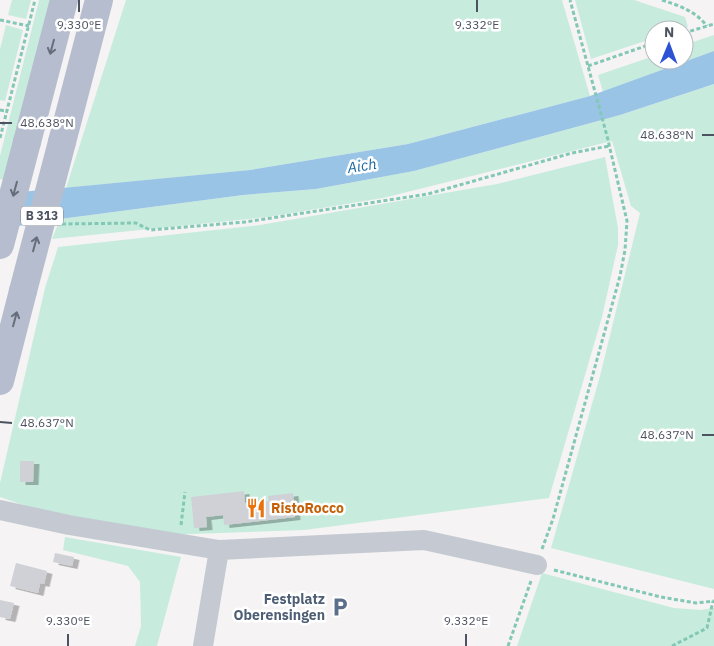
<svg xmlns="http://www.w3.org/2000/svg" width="714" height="646" font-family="'IBM Plex Sans',sans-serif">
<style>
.green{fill:#c7ecde}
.water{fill:#99c4e5}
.building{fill:#d0d1d6;filter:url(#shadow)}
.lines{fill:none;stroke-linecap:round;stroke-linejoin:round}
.path{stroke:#82c8b5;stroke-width:3;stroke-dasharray:4 2.5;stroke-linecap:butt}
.street{stroke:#c5cad2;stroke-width:20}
.primary{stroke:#b6bdce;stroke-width:28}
.primary-bridge{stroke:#b6bdce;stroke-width:28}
.oneway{stroke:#666d7b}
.ticks{fill:none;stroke:#4c525f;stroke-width:2}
.labels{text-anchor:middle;stroke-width:5;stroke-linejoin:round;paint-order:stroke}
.shield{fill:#fff;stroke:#82868f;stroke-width:1}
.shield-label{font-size:12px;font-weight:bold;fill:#4c525f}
.food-label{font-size:14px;font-weight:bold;fill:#c56008;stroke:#fff;text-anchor:start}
.service-label{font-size:14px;font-weight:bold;fill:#4e5e75;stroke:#fff;text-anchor:end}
.water-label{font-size:15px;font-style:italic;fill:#1b69a2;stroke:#fff}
.ticks-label{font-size:12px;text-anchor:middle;fill:#4c525f;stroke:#fff;stroke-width:5;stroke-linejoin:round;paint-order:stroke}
</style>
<defs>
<filter id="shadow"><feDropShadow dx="5.5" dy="3" stdDeviation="0" flood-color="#0004"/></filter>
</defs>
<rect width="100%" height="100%" fill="#f5f3f3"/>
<path class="green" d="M12,0h19l-5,19 -18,-4z
M39,0h16l-45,181 -10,-2v-23z
M126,0h436l28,96 -182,48 -158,26 -184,18z
M575,0h59l51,17 3,10 -8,3h-26v8l-63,21z
M6,25l17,5 -18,71 -5,-1v-51z
M714,35v16l-111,41 -5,-17 56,-19v4h30v-15z
M714,84v505l-163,-41 49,-172 40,-163 -9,-7 -19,-65 -229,57 -116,19 -215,22 8,-20 183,-24 73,-6 98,-18 206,-56z
M605,157l13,71v17l-16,72 -53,181 -245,32 -141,5 -134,-28 -29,-10v-14l45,-195 13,-41 202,-22 237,-41z
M65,537l116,20 -24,89h-22l6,-20 -1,-44 -12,-16 -65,-16z
M542,573l132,35 27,2 13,-2v38h-197z"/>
<path class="water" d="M714,51v33l-94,31 -206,56 -98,18 -73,6 -183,24 -60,10v-35l250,-24 158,-26 182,-48z"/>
<path class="building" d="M20,461h14l-1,21h-13z
M244,491l1,12 24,-2 -1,-5 25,-3 2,24 -71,8 -1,-10 -17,2 1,10 -13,1 -3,-31z
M55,553l19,4 -2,9 -19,-4z
M16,563l31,8 -3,13 -4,-1 -2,10 -28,-7z
M0,600l14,3 -4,16 -10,-2z"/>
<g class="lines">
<path class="path" d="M662,0c18,6 33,11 45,26
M0,20l29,6
M684,33l30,-9
M588,66l66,-23
M0,110l6,1
M0,138l35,-138
M62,224l74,-1 14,7 95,-8 183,-28 144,-41 37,-7
M181,525l4,-33
M542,549l11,-30 67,-243 5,-26 2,-29 -20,-85 -37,-136
M554,570l107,27 35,6 18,-2
M508,646l23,-65
M672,646l35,-18 6,-27"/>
<path class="street" d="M0,510l69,15 150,25 205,-10 113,25
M203,646l16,-96"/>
<path class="primary" d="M27,142l37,-142
M62,142l37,-142
M0,381l23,-90"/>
<path class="primary-bridge" d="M0,245l27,-103
M23,291l39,-149"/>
</g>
<defs><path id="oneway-shaft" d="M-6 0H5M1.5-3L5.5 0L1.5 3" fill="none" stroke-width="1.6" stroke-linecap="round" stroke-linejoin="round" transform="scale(1.25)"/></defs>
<g class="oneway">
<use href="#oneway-shaft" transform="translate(52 47) rotate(105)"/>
<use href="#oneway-shaft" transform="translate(15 189) rotate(105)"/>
<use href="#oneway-shaft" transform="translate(35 244) rotate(-75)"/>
<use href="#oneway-shaft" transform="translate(15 319) rotate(-75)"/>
</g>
<path class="ticks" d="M79,12v-12M477,12v-12M0,123h12M702,135h12M0,422l12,1M702,435h12M68,646v-12M466,646v-12"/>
<defs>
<symbol id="restaurant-bare" viewBox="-9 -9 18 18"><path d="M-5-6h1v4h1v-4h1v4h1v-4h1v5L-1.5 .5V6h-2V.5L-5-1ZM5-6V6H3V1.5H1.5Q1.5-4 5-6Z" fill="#e8710a" stroke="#fff" stroke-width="2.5" paint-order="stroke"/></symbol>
<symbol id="parking-bare" viewBox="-9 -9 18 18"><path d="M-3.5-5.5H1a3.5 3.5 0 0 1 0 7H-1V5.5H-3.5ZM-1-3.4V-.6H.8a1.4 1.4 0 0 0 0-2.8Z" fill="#5c6f8a" stroke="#fff" stroke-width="2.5" paint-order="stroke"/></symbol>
</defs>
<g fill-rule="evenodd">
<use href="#restaurant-bare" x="242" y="494" width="28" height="28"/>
<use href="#parking-bare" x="326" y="593" width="28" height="28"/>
</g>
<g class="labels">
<rect class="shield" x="21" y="206.5" width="42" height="19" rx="4"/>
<g class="shield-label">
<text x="42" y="220">B 313</text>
</g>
<g class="food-label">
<text x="271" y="513">RistoRocco</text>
</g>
<g class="service-label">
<text x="325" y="604">Festplatz<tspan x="325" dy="16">Oberensingen</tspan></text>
</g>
<g class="water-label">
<text transform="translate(362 166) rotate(-8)" y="5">Aich</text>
</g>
</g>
<g class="ticks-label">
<text x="79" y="29">9.330°E</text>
<text x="477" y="29">9.332°E</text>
<text x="47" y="127">48.638°N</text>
<text x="667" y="139">48.638°N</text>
<text x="47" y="427">48.637°N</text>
<text x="667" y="439">48.637°N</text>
<text x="68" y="625">9.330°E</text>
<text x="466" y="625">9.332°E</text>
</g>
<g transform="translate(669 45) rotate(1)"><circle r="24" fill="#ffffff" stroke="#b7babf"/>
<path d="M0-4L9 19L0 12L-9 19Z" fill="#2e52d4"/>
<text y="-8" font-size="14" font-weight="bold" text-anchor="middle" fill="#4c525f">N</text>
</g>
</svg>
